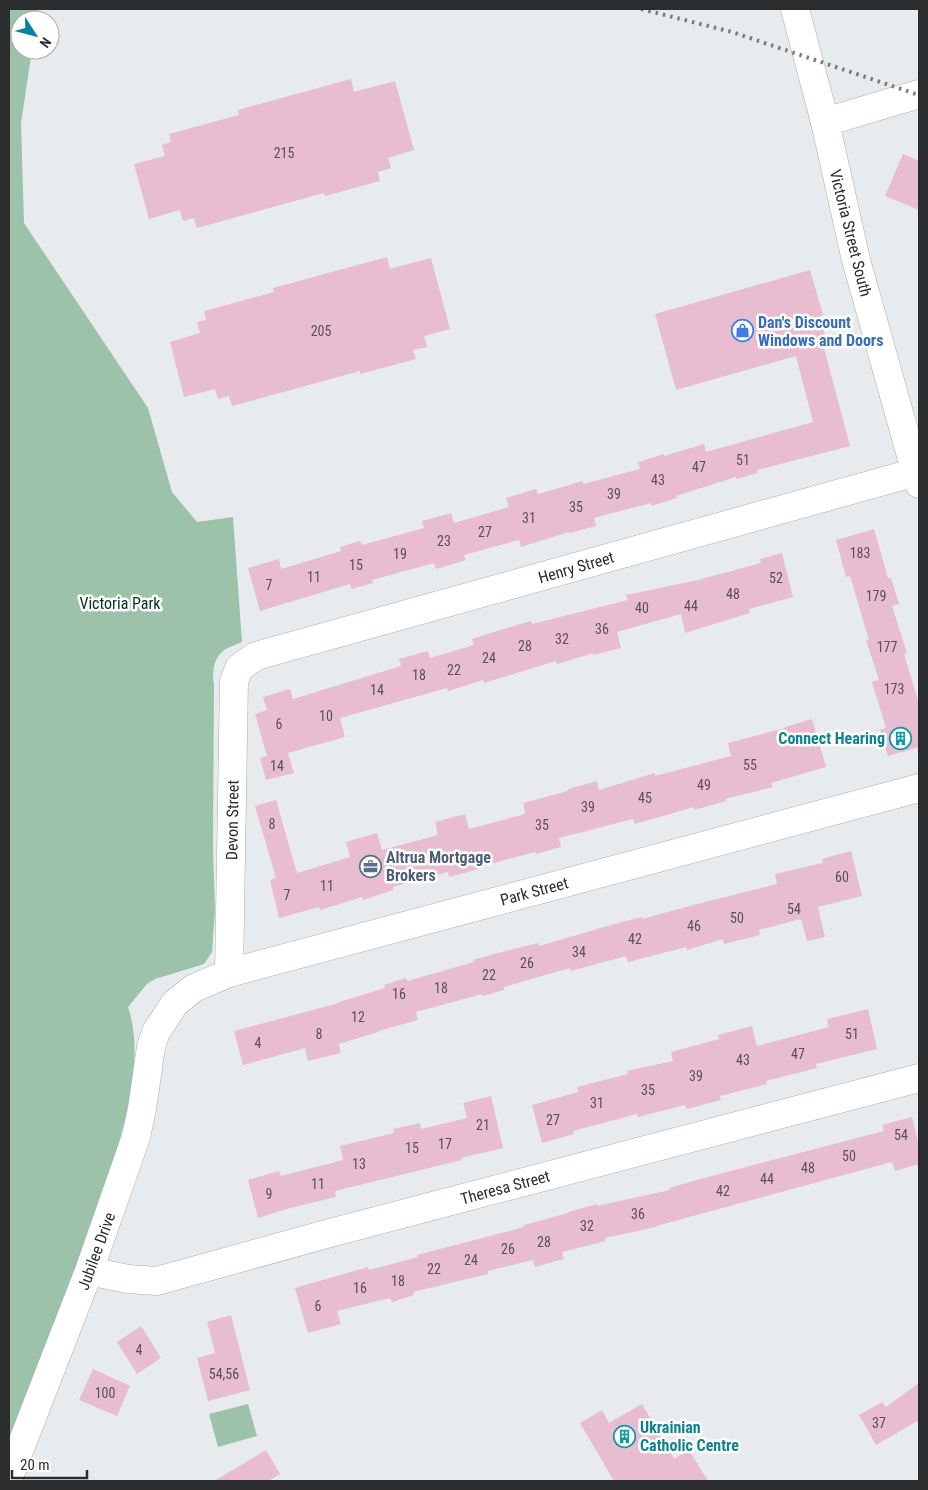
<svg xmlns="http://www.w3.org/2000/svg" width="928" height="1490" font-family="'Roboto Condensed',sans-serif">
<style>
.park{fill:#9cc2aa}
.building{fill:#e7bdcf}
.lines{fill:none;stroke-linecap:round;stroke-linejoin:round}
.street-casing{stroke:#aaadb1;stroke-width:29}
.secondary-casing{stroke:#aaadb1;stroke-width:29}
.street{stroke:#fff;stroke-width:28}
.secondary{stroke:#fff;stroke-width:28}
.rail{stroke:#797c7d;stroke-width:4;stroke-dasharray:2.5 5;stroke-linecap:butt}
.labels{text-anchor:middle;stroke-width:5;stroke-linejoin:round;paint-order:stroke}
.number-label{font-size:14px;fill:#595056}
.street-label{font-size:16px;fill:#2a2c2d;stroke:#fff}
.shop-label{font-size:16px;font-weight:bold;fill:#366cbe;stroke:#fff;text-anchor:start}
.park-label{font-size:16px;fill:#00331c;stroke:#fff}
.culture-label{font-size:16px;font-weight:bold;fill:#0d838f;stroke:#fff;text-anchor:end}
.service-label{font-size:16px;font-weight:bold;fill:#4e5e75;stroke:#fff;text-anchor:start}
</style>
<rect width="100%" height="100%" fill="#e7ebee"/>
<path class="park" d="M9,9h29l-2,11h-16v30h12l-11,73 3,100 124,185 24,84 25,30 36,-5 9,125c-6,3 -14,5 -19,9 -10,8 -11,23 -9,34l-1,163 2,62 -3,42 -8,12 -49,15 -8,5 -19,23c21,60 -14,154 -34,211 -17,48 -36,95 -55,142 -11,28 -20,57 -30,86z
M248,1404l9,32 -39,11 -9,-33z"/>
<path class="building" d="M351,79l3,13 41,-11 19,69 -26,8 3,10 -13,4 2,9 -55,15 -1,-3 -127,35 -3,-10 -11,3 -3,-11 -31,9 -15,-55 31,-8 -3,-11 9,-3 -2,-8 70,-19 -1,-5z
M903,154l16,7v49l-34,-14z
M387,257l3,12 41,-11 19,71 -26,7 3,11 -14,3 3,9 -56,15v-3l-128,35 -3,-10 -11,3 -3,-10 -31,8 -14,-55 30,-9 -3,-11 9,-2 -2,-9 70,-19 -1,-4z
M810,270l13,45 -3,1 8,31 -4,1 26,98 -93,24 1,3 -21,6 -1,-2 -60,19 1,2 -26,8v-3l-57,15 2,8 -26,7 -1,-1 -48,15 -2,-7 -55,15 2,5 -30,9 -2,-6 -62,17 1,3 -21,6 -2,-5 -90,27 -12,-43 31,-9 2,10 60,-18 -1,-4 20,-6 2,4 62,-17 -2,-7 29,-8 3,10 55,-16 -3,-9 30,-9 2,5 45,-13v3l57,-15 -2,-7 26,-8v2l40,-12 2,8 107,-30 -17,-66 -120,34 -21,-76z
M874,529l14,49h3l8,26 -7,2 15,47 -3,1 15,50v43l-31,9 -8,-26 6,-2 -14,-46 7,-2 -13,-40h3l-19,-64 -4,1 -10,-37z
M782,553l11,44 -44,12 1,4 -65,20 -4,-19 -64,18 4,16 -28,7v-2l-36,11 -1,-3 -72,22 -1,-3 -35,11 -1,-3 -107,30 5,19 -57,16 6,20 -28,7 -6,-22 7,-2 -12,-42 12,-4 -4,-13 27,-8 3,10 108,-33 -2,-7 29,-8 2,7 44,-13 -2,-6 35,-11 24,-7 1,3 96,-24 -2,-5 72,-15 63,-17 -1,-4z
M812,719l14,48 -55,16 2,4 -48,12 1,2 -32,9v-3l-59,17 -2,-5 -74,19 2,9 -25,7 -1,-2 -56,15v2l-30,8 -1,-5 -55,15v3l-30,10 -1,-3 -42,13 -1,-3 -40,11 -9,-38 6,-2 -21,-72 21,-6 21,73 53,-16 -4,-15 31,-9 5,17 56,-15 -3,-13 30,-8 4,15 56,-15 -2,-11 45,-12v-2l29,-8 2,9 56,-17v3l76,-20 -3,-13 57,-15v-1z
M851,851l11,45 -44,11 7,30 -18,4 -6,-22 -42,11 1,5 -36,9 -1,-5 -36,11 -1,-3 -58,15 -2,-6 -55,15 -1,-3 -66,19v3l-21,6 -1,-2 -66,18 2,8 -40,11v1l-39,12 2,9 -33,8 -3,-13 -62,17 -9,-34 105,-28v-1l46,-14 -1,-3 22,-7 1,3 67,-19 -1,-2 21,-6 44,-11 1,3 79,-23 24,-6v2l59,-16 76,-19 -2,-10 48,-11 -1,-4z
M868,1009l9,40 -61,15 1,4 -51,13 1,3 -47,12 1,4 -34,9 -2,-4 -47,12 -1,-3 -64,17 1,3 -32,9 -10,-38 46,-13 -1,-5 51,-13 -1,-3 46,-10 -2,-9 48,-13 -1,-4 34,-9 5,20 72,-19 -2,-8z
M491,1096l12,52 -42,10 1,2 -127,31 1,6 -46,11 -32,10 -10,-38 31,-9 2,5 62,-16 -3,-14 54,-13 -1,-4 27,-6 1,6 46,-11 -4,-15z
M912,1117l7,29v18l-24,7 -3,-9 -236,64v1l-51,11 1,3 -44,11 2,7 -29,8 -2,-7 -45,11v3l-75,18 1,3 -22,7 -2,-4 -53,13 4,13 -33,9 -13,-45 73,-21 1,3 49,-13 -1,-2 107,-28v-2l44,-12v-1l29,-8v2l73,-16 -1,-2 35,-10 180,-47 -2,-6z
M231,1315l19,75 -42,11 -11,-43 18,-5 -8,-31z
M141,1326l20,32 -24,16 -20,-32z
M93,1369l37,17 -13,30 -38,-16z
M919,1383v37l-43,25 -17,-30 23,-13 4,5z
M642,1404l32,55 15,-9 19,31h-94l-34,-58 22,-13 7,13z
M266,1450l14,24 -12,7h-54z"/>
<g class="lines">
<defs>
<path id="street" d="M825,122l94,-28
M229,973l5,-292 5,-13 17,-12 660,-184
M89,1271l39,8 29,2 173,-48 589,-155
M9,1477l80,-206 47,-134 6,-28 9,-62 5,-15 19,-29 19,-15 35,-15 690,-185"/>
<path id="secondary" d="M795,9l30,113 31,138 63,224"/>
</defs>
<use href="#street" class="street-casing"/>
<use href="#secondary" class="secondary-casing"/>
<use href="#street" class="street"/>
<use href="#secondary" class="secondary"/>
<path class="rail" d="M641,9l91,23 187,63"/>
</g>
<defs>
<symbol id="shop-ring" viewBox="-11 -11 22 22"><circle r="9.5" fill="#fff" stroke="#3f7fe0" stroke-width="1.5"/><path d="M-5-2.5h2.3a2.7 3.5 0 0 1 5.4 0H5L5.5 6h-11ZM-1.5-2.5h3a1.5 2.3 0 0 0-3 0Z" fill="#3f7fe0"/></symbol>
<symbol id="building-ring" viewBox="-11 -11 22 22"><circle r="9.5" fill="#fff" stroke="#0f9aa8" stroke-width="1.5"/><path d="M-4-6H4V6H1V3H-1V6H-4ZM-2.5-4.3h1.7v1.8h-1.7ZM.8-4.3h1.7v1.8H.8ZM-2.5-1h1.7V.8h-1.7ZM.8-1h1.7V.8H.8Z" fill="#0f9aa8"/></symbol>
<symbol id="office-ring" viewBox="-11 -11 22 22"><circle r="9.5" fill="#fff" stroke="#5c6f8a" stroke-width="1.5"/><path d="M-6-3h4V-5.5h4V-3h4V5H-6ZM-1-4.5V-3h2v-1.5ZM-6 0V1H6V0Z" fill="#5c6f8a"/></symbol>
</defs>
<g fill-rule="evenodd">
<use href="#shop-ring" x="730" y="318" width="25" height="25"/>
<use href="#building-ring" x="888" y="726" width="25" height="25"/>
<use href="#office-ring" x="358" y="854" width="25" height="25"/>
<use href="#building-ring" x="612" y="1424" width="25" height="25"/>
</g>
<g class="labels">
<g class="number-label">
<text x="284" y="158">215</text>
<text x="321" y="336">205</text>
<text x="743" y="465">51</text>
<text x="699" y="472">47</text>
<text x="658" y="485">43</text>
<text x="614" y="499">39</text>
<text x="576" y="512">35</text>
<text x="529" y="523">31</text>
<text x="485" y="537">27</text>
<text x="444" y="546">23</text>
<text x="860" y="558">183</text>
<text x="400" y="559">19</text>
<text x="356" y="570">15</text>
<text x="314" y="582">11</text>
<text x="776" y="583">52</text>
<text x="269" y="590">7</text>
<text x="733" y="599">48</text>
<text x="876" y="601">179</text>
<text x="691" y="611">44</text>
<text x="642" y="613">40</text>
<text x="602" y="634">36</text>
<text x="562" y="644">32</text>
<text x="525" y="651">28</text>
<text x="887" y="652">177</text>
<text x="489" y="663">24</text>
<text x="454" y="675">22</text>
<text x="419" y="680">18</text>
<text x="894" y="694">173</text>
<text x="377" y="695">14</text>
<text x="326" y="721">10</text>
<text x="279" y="729">6</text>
<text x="750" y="770">55</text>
<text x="277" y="771">14</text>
<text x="704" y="790">49</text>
<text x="645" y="803">45</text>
<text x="588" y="812">39</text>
<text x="272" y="829">8</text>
<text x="542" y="830">35</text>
<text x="842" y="882">60</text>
<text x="327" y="891">11</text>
<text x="287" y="900">7</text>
<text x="794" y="914">54</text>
<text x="737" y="923">50</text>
<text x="694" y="931">46</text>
<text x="635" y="944">42</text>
<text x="579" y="957">34</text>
<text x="527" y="968">26</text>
<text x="489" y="980">22</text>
<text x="441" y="993">18</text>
<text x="399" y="999">16</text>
<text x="358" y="1022">12</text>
<text x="319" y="1039">8</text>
<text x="852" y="1039">51</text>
<text x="258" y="1048">4</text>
<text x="798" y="1059">47</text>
<text x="743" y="1065">43</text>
<text x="696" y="1081">39</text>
<text x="648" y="1095">35</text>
<text x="597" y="1108">31</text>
<text x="553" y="1125">27</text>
<text x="483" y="1130">21</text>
<text x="901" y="1140">54</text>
<text x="445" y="1149">17</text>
<text x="412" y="1153">15</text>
<text x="849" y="1161">50</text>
<text x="359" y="1169">13</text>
<text x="808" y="1173">48</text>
<text x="767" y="1184">44</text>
<text x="318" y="1189">11</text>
<text x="723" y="1196">42</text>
<text x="269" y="1199">9</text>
<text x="638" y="1219">36</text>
<text x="587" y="1231">32</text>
<text x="544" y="1247">28</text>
<text x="508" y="1254">26</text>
<text x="471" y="1265">24</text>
<text x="434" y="1274">22</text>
<text x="398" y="1286">18</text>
<text x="360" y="1293">16</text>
<text x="318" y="1311">6</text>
<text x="139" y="1355">4</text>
<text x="224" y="1379">54,56</text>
<text x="105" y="1398">100</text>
<text x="879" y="1428">37</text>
</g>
<g class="street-label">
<text transform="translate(851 233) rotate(76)" y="6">Victoria Street South</text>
<text transform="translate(576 567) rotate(-16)" y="6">Henry Street</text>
<text transform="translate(232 820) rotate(-89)" y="6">Devon Street</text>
<text transform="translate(534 891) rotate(-15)" y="6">Park Street</text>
<text transform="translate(505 1187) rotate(-15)" y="6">Theresa Street</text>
<text transform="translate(96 1251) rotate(-70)" y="6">Jubilee Drive</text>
</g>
<g class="shop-label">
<text x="758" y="328">Dan's Discount<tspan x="758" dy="18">Windows and Doors</tspan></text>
</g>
<g class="park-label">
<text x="120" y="609">Victoria Park</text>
</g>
<g class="culture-label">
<text x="885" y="744">Connect Hearing</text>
<text x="640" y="1433" text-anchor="start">Ukrainian<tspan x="640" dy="18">Catholic Centre</tspan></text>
</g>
<g class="service-label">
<text x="386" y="863">Altrua Mortgage<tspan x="386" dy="18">Brokers</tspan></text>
</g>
</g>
<rect width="928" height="1490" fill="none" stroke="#2a2c2d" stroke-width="20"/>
<g transform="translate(35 35) rotate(126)"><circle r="24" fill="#ffffff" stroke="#aaabab"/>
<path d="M0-4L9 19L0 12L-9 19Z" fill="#0183a7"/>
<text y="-8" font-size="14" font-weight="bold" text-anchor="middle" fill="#2a2c2d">N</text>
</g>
<path d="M12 1470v8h75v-8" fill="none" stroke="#2a2c2d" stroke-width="2.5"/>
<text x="20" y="1470" font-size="15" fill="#2a2c2d" stroke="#ffffff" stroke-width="4" paint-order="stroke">20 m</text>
</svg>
